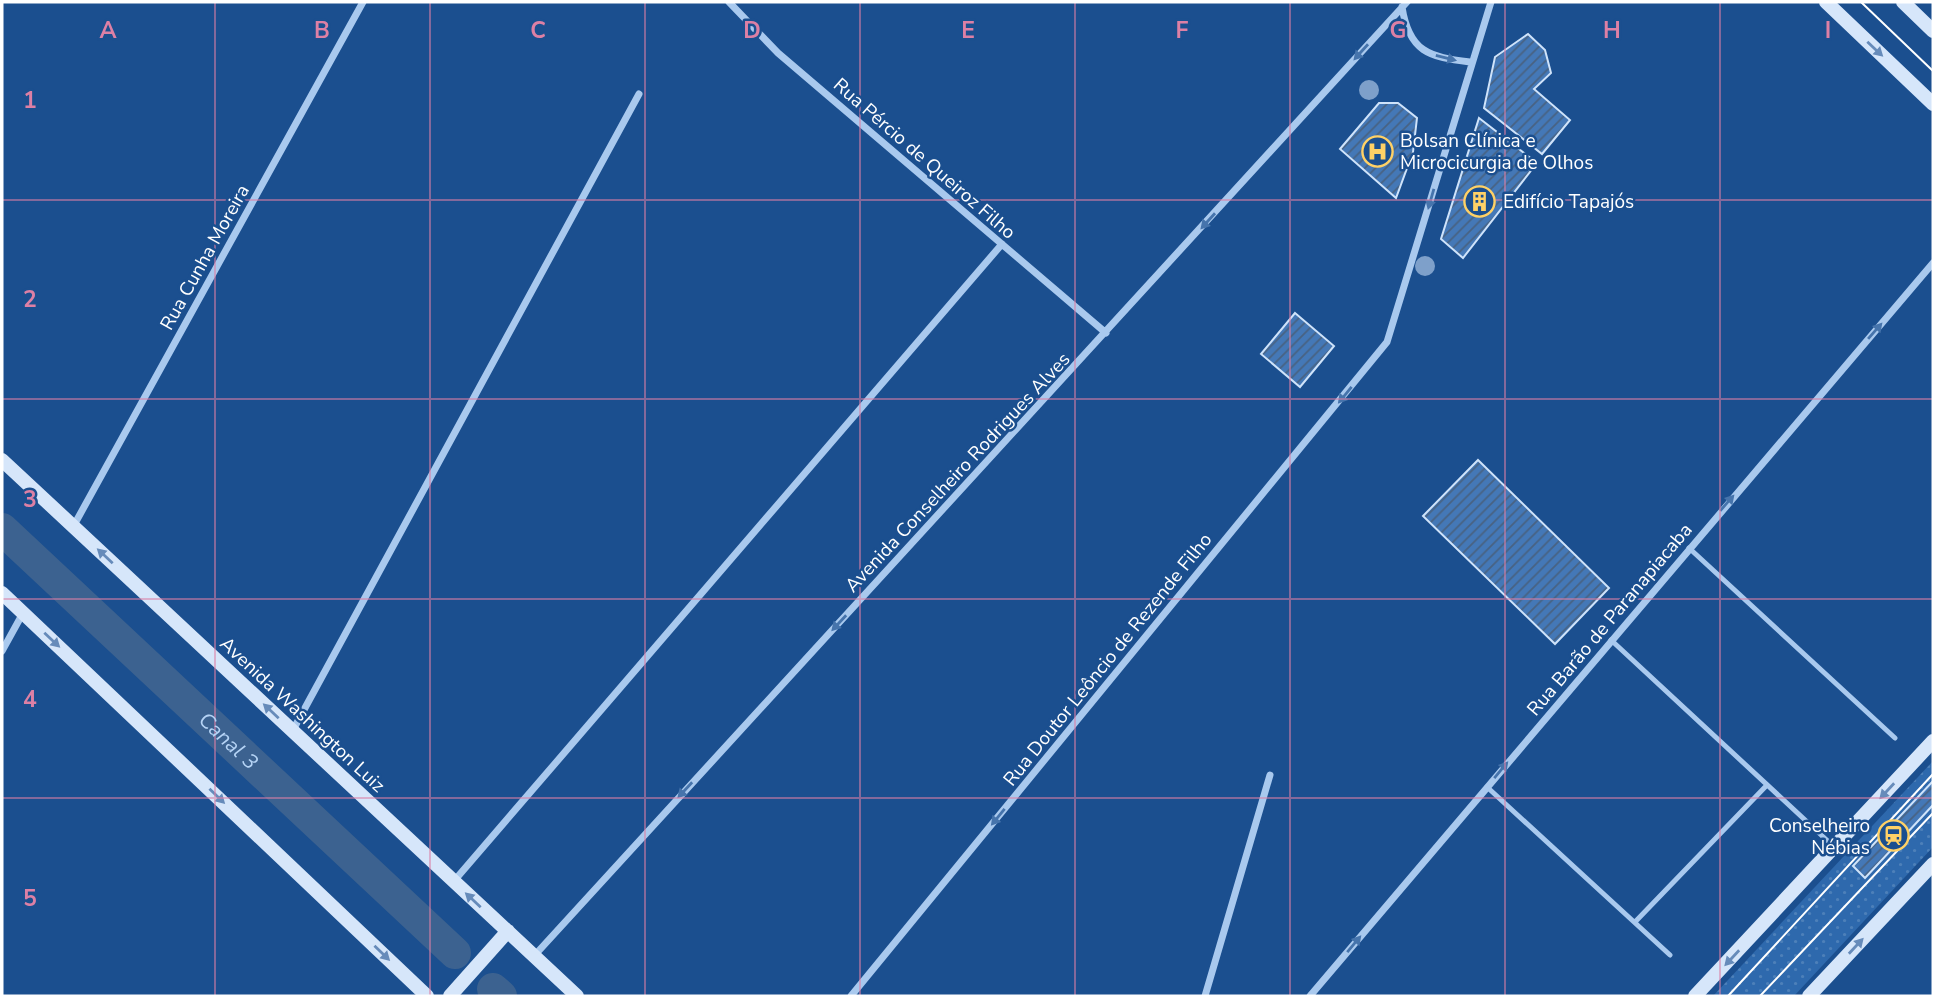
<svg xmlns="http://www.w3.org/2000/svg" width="1935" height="998" font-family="'Nunito Sans',sans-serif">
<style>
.grass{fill:url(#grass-dots)}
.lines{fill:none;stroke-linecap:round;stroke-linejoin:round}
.canal{stroke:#3c6290;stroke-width:32}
.building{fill:url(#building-hatch);stroke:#cfe3fa;stroke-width:2}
.service{stroke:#a9c9ee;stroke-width:5}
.minor{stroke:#a9c9ee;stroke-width:7}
.secondary{stroke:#d6e6fa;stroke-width:14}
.tram{stroke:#fff;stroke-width:2}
.tree{fill:#7ea0ca}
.oneway{fill:#668bba}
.oneway2{fill:#4674ac}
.grid{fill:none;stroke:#dd80a5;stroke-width:2;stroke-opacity:0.55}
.labels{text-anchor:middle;stroke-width:5;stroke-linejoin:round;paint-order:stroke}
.poi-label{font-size:19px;fill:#fff;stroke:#1b4f8f;text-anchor:start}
.street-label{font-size:19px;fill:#fff;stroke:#1b4f8f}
.water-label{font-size:21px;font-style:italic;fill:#b5d3f5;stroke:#1b4f8f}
.grid-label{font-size:23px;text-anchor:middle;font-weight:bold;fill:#dd80a5;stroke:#1b4f8f;stroke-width:5;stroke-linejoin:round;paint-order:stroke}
</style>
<defs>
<pattern id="grass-dots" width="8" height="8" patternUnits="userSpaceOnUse" patternTransform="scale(1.75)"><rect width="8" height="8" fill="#2e69ad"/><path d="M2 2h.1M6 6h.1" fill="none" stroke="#4d80b9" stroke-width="1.8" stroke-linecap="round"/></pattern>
<pattern id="building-hatch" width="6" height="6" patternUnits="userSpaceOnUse" patternTransform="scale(1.75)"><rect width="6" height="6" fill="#4478b7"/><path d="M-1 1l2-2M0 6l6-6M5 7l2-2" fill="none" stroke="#486282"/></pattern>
</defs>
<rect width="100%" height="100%" fill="#1b4f8f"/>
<path class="grass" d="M1933,761v86l-139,149h-81z"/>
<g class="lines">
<g class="canal">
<path id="s1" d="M2,529l453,424"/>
<path d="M493,989l8,7"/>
</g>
</g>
<path class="building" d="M1528,34l17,16 6,23 -17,16 36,31 -28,34 -58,-46 11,-51z
M1379,103h19l19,15 -4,34 -17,46 -56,-49z
M1479,118l58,45 -74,95 -22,-19z
M1295,313l39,33 -34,41 -39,-33z
M1478,460l131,128 -54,56 -132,-128z
M1933,781v24l-68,73 -12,-12z"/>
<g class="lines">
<path class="service" d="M1689,548l206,190
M1611,640l221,205
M1487,787l183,168
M1635,922l132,-137"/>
<path class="minor" d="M729,2l49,51 328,280
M1402,7c7,45 27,50 68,55
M73,527l290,-525
M2,651l21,-38
M293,730l346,-636
M454,881l548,-637
M534,956l873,-954
M851,996l536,-654 104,-340
M1205,996l65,-221
M1310,996l623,-733"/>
<path class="secondary" d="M1826,2l107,102
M1903,2l30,29
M2,460l575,536
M2,593l425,403
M450,996l58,-65
M1695,996l238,-255
M1809,996l124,-132"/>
<path class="tram" d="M1861,2l72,69
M1728,996l205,-222
M1760,996l173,-183"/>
</g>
<g class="tree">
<circle cx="1369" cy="90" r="10"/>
<circle cx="1425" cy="266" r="10"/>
</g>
<defs><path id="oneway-solid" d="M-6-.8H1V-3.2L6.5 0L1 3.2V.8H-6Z" transform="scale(1.75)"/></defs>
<g class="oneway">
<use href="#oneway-solid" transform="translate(1875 49) rotate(43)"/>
<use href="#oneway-solid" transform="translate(105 556) rotate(-137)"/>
<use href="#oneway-solid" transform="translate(52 640) rotate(43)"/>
<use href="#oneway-solid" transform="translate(271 711) rotate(-137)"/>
<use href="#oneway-solid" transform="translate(1887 791) rotate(133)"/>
<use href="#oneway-solid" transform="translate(217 796) rotate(44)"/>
<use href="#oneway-solid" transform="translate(473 900) rotate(-137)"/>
<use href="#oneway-solid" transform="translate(1856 946) rotate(-47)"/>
<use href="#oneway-solid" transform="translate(382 953) rotate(44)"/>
<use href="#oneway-solid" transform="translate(1732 958) rotate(133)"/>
</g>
<g class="oneway2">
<use href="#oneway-solid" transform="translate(1361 52) rotate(132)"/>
<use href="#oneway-solid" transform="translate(1446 58) rotate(14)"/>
<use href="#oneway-solid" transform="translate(1431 199) rotate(106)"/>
<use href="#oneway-solid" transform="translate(1208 221) rotate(132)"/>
<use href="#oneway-solid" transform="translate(1875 331) rotate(-49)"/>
<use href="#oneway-solid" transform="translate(1345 395) rotate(129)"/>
<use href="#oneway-solid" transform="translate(1727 503) rotate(-49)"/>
<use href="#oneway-solid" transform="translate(839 623) rotate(133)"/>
<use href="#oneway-solid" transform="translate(1501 770) rotate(-50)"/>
<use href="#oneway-solid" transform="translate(685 790) rotate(133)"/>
<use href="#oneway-solid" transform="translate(998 817) rotate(129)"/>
<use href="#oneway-solid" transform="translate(1354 944) rotate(-50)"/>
</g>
<path class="grid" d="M215,2v994M430,2v994M645,2v994M860,2v994M1075,2v994M1290,2v994M1505,2v994M1720,2v994M2,200h1931M2,399h1931M2,599h1931M2,798h1931"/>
<defs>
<symbol id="hospital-ring" viewBox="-11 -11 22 22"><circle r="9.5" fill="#1b4f8f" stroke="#ffd166" stroke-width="1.5"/><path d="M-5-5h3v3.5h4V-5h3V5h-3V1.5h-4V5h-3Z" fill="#ffd166"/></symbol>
<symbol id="building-ring" viewBox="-11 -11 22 22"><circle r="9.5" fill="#1b4f8f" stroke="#ffd166" stroke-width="1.5"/><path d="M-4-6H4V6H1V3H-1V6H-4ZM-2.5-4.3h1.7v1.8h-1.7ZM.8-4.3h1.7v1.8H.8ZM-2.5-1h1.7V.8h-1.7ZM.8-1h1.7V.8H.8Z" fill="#ffd166"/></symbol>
<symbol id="station-ring" viewBox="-11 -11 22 22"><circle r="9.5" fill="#1b4f8f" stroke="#ffd166" stroke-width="1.5"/><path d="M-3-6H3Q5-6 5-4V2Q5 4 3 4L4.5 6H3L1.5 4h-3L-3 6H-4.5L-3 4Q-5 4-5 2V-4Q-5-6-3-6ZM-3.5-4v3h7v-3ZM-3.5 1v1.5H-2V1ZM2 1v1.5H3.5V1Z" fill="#ffd166"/></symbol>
</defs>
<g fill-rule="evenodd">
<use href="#hospital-ring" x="1360" y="134" width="35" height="35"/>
<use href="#building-ring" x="1462" y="184" width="35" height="35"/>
<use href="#station-ring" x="1876" y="818" width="35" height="35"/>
</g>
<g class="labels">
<g class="poi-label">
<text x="1400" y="147">Bolsan Clínica e<tspan x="1400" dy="22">Microcicurgia de Olhos</tspan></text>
<text x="1503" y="208">Edifício Tapajós</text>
<text x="1870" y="832" text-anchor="end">Conselheiro<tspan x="1870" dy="22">Nébias</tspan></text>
</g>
<g class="street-label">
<text transform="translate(925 158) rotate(41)" y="7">Rua Pércio de Queiroz Filho</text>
<text transform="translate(204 257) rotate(-61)" y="7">Rua Cunha Moreira</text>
<text transform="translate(957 472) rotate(-47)" y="7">Avenida Conselheiro Rodrigues Alves</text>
<text transform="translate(1609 619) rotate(-50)" y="7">Rua Barão de Paranapiacaba</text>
<text transform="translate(1107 659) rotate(-51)" y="7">Rua Doutor Leôncio de Rezende Filho</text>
<text transform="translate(303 714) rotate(43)" y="7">Avenida Washington Luiz</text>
</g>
<g class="water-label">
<text dy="7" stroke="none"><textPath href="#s1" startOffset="310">Canal 3</textPath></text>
</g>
</g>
<g class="grid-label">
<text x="108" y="38">A</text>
<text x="322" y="38">B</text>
<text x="538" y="38">C</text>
<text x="752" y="38">D</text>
<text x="968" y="38">E</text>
<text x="1182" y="38">F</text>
<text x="1398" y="38">G</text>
<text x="1612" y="38">H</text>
<text x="1828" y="38">I</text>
<text x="30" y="108">1</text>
<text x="30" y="307">2</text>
<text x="30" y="507">3</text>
<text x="30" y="707">4</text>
<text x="30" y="906">5</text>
</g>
<rect width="1935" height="998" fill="none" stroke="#ffffff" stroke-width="7"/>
</svg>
